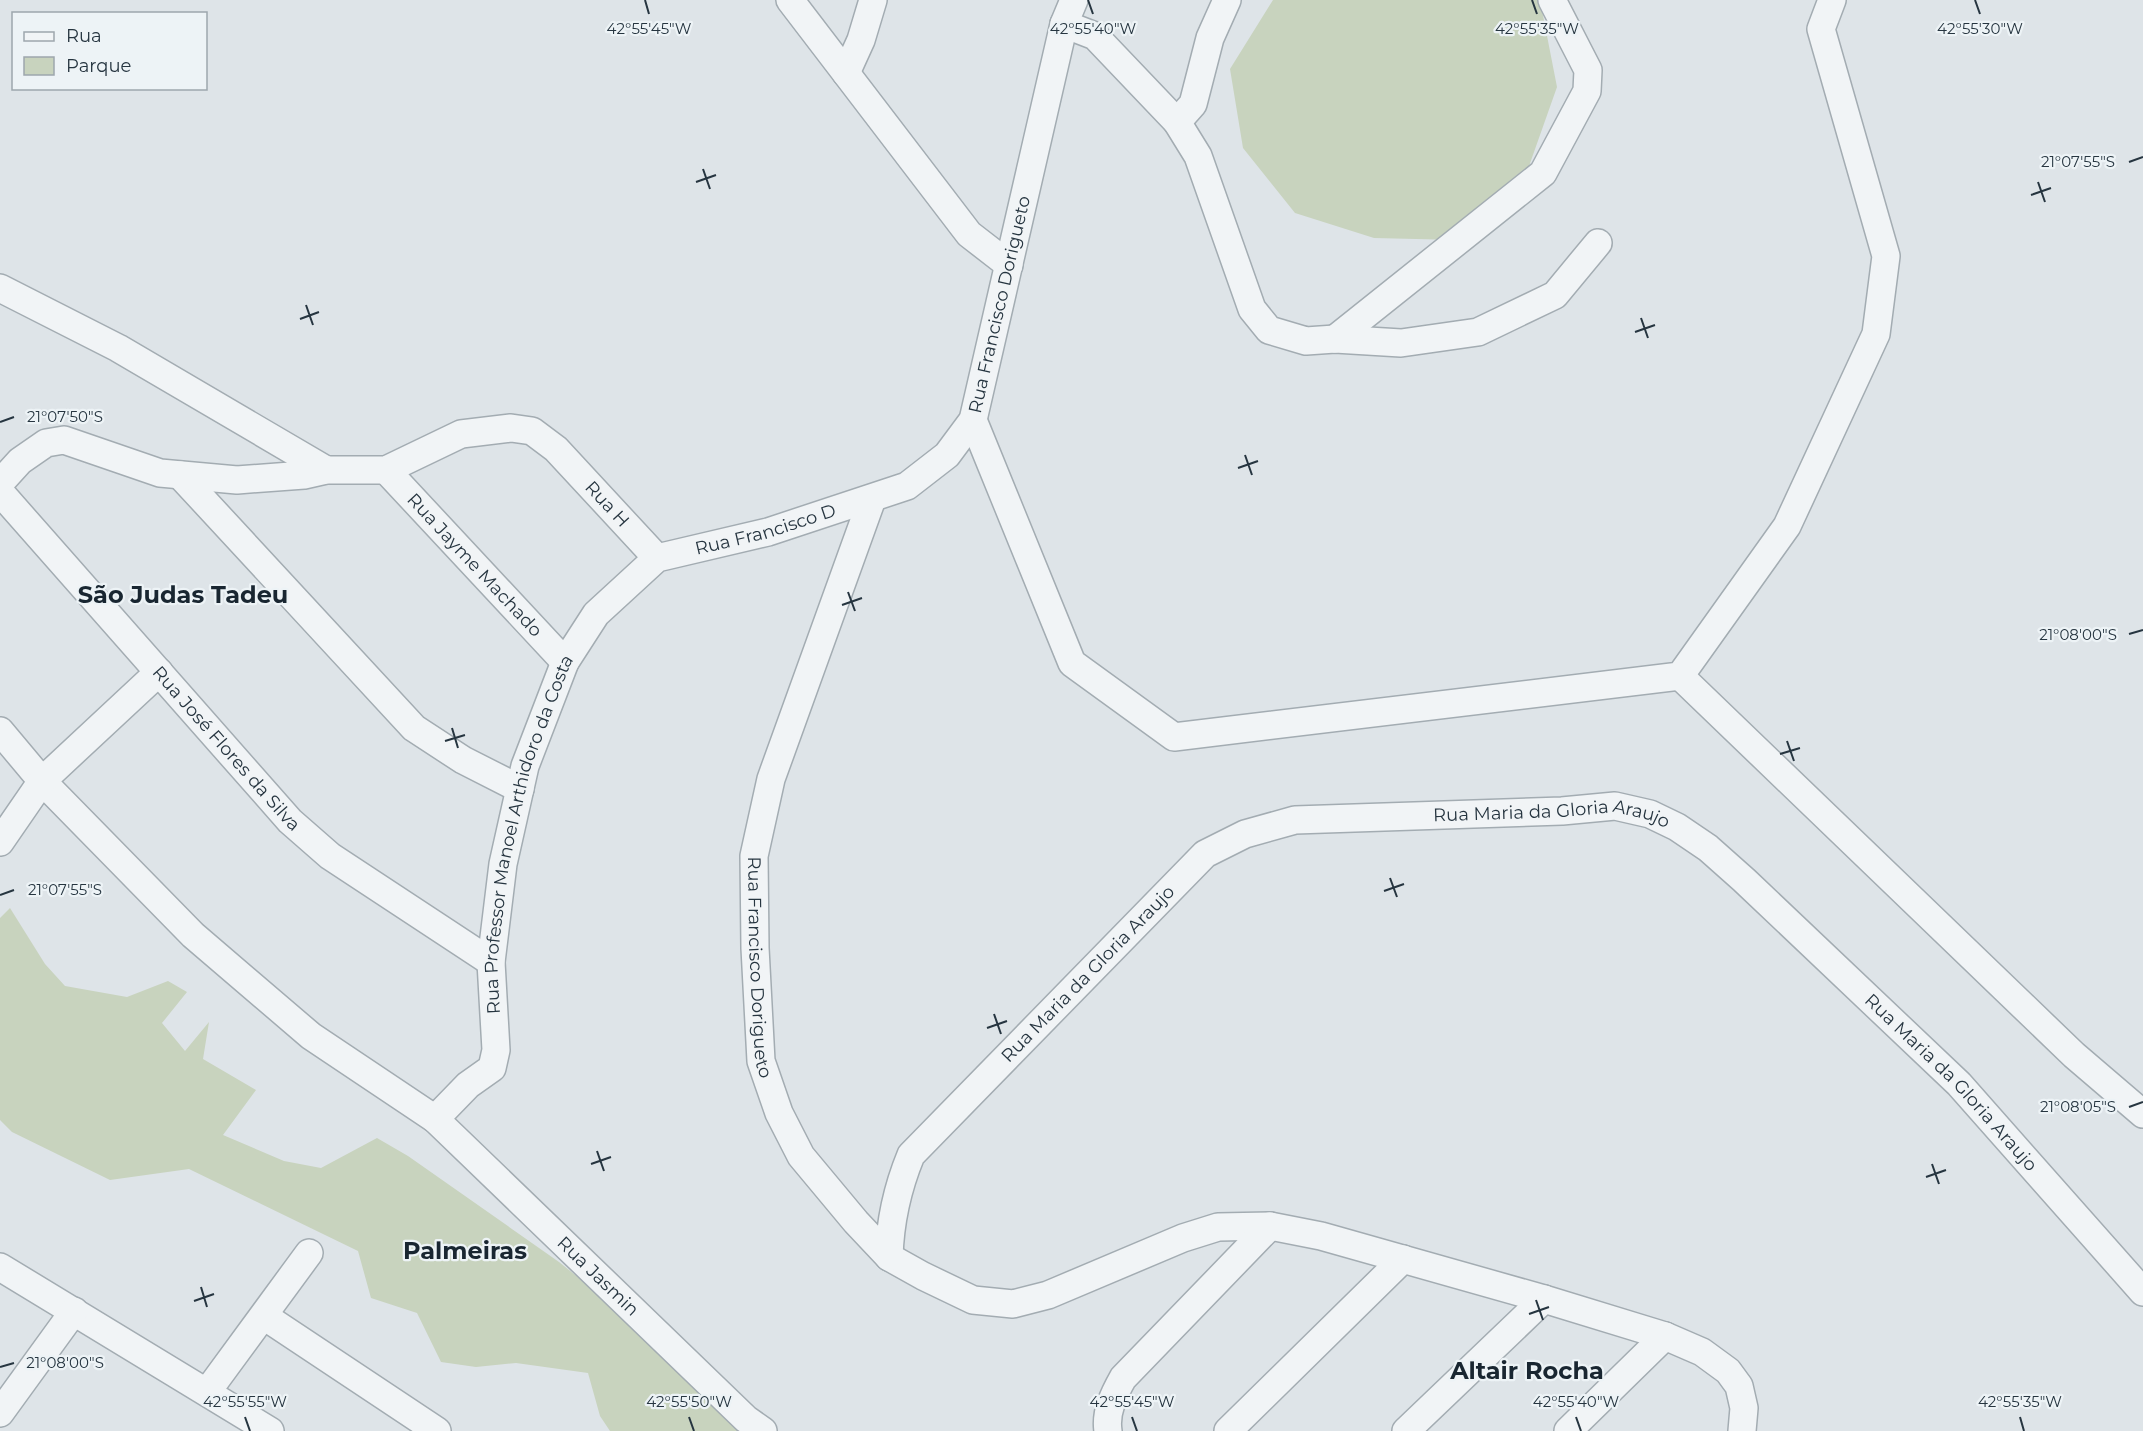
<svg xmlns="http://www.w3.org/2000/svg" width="2143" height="1431" font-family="Montserrat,sans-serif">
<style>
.green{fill:#c8d3be}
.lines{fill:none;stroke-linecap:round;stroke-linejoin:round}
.minor-casing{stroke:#a3acb2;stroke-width:30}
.minor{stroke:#f1f4f6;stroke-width:27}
.ticks{fill:none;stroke:#263540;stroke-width:2}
.labels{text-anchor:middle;stroke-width:4.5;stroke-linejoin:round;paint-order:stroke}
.street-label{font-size:18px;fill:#263540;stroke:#edf3f6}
.district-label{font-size:24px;font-weight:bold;fill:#192631;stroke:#edf3f6}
.ticks-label{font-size:15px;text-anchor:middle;fill:#263540;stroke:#edf3f6;stroke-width:4.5;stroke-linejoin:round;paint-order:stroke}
</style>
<rect width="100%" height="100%" fill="#dee4e8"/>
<path class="green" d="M1273,0h267l17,87 -40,113 -59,40 -84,-2 -79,-25 -52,-65 -13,-79z
M10,908l35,56 20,22 62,11 41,-16 19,11 -25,31 23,28 24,-29 -6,37 53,31 -33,45 61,26 37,7 56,-30 31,18 151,106 211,169h-160l-10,-15 -12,-43 -72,-10 -40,4 -35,-5 -24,-49 -46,-15 -13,-47 -169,-82 -79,11 -98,-48 -12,-12v-202z"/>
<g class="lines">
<defs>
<g id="minor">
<path d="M790,0l179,234 40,31"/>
<path d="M1064,24l31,12 82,86 21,34 54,153 17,21 37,11 29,-2 66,4 77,-11 77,-37 43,-52"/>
<path d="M846,73l15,-33 12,-40"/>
<path d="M1177,122l16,-18 17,-66 17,-38"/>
<path d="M0,288l118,60 208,122"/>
<path d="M1335,339l208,-166 44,-82 1,-21 -36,-70"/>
<path d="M973,420l99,243 102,74 506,-61 107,-150 89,-192 10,-78 -65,-227 11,-29"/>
<path id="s1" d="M386,470l179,192"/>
<path d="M180,475l234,253 49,32 57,29"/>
<path id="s2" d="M0,483l20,-22 26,-18 18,-3 96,33 77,7 67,-5 22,-5h60l75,-36 50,-6 21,3 24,18 101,109"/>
<path id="s3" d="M0,492l290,329 40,35 161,106"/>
<path id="s4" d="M872,499l-101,280 -17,77 1,92 6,113 18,52 22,43 55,66 33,35 34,19 50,24 40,4 35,-9 135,-57 35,-11 52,-1 51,10 223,63 121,37 37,16 26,19 11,15 5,22 -2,23"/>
<path d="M1680,676l394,379 69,59"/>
<path id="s5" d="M0,731l42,50 151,154 118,101 124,83 311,300 17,12"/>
<path d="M0,842l42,-61 117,-109"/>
<path id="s6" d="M435,1119l33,-34 24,-17 4,-18 -5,-88 12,-98 22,-98 40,-104 31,-48 61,-56 111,-26 139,-46 40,-31 26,-35 91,-396 10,-24"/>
<path id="s7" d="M889,1257c1,-37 8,-68 22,-102l294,-301 40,-20 50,-14 267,-9 53,-5 35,8 27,13 31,21 36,32 215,204 184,208"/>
<path d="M0,1267l270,164"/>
<path d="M264,1316l173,115"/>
<path d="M207,1392l102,-139"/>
<path d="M0,1413l74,-102"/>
<path d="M1108,1431c-3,-19 6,-37 15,-53l147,-152"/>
<path d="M1228,1431l175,-172"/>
<path d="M1406,1431l138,-132"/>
<path d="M1568,1431l97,-95"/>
</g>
</defs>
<use href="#minor" class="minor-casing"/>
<use href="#minor" class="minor"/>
</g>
<path class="ticks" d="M645,0l4,14M1088,0l5,14M1532,0l5,14M1975,0l5,14M2129,162l14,-5M703,169l7,20M696,182l20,-7M2038,182l7,20M2031,195l20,-7M306,305l7,20M1641,318l7,20M300,319l19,-7M1635,332l20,-7M0,422l14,-5M1245,455l7,20M1238,468l20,-7M848,592l7,19M842,605l20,-7M2129,634l14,-4M452,728l6,20M445,741l20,-6M1787,741l7,20M1780,754l20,-6M1390,878l7,19M1384,891l20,-7M0,895l14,-5M994,1014l7,20M987,1028l20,-7M2129,1107l14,-5M597,1151l7,20M591,1164l20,-7M1932,1164l7,20M1926,1177l20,-7M201,1287l6,20M1536,1300l7,20M194,1301l20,-7M1529,1314l20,-7M0,1367l14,-4M245,1417l5,14M689,1417l5,14M1132,1417l5,14M1576,1417l5,14M2020,1417l4,14"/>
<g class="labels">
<g class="street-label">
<text dy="6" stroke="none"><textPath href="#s6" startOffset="1107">Rua Francisco Dorigueto</textPath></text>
<text dy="6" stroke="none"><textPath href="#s2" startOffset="668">Rua H</textPath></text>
<text dy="6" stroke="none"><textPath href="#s6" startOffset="746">Rua Francisco D</textPath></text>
<text dy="6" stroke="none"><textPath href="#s1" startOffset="130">Rua Jayme Machado</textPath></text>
<text dy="6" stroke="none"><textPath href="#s3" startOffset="342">Rua José Flores da Silva</textPath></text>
<text dy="6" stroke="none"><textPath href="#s7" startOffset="880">Rua Maria da Gloria Araujo</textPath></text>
<text dy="6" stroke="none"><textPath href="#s6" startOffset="316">Rua Professor Manoel Arthidoro da Costa</textPath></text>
<text dy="6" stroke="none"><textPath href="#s4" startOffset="488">Rua Francisco Dorigueto</textPath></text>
<text dy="6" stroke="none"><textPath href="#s7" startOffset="358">Rua Maria da Gloria Araujo</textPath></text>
<text dy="6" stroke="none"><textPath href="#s7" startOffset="1384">Rua Maria da Gloria Araujo</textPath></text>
<text dy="6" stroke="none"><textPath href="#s5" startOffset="812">Rua Jasmin</textPath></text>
</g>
<g class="district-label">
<text x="183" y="603">São Judas Tadeu</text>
<text x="465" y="1259">Palmeiras</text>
<text x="1527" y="1379">Altair Rocha</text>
</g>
</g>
<g class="ticks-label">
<text x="649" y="34">42°55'45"W</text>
<text x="1093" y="34">42°55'40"W</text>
<text x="1537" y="34">42°55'35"W</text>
<text x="1980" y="34">42°55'30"W</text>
<text x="2078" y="167">21°07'55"S</text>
<text x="65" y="422">21°07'50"S</text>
<text x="2078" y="640">21°08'00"S</text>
<text x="65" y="895">21°07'55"S</text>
<text x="2078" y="1112">21°08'05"S</text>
<text x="65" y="1368">21°08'00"S</text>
<text x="245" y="1407">42°55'55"W</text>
<text x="689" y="1407">42°55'50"W</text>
<text x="1132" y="1407">42°55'45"W</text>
<text x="1576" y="1407">42°55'40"W</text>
<text x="2020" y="1407">42°55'35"W</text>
</g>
<rect x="12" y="12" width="195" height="78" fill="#edf3f6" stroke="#9da7ad" stroke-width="1.5"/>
<rect x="24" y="32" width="30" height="9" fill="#f1f4f6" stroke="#9da7ad" stroke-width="1.5"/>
<text x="66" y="42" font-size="18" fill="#263540">Rua</text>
<rect x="24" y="57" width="30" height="18" fill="#c8d3be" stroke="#9da7ad" stroke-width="1.5"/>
<text x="66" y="72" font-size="18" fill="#263540">Parque</text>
</svg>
